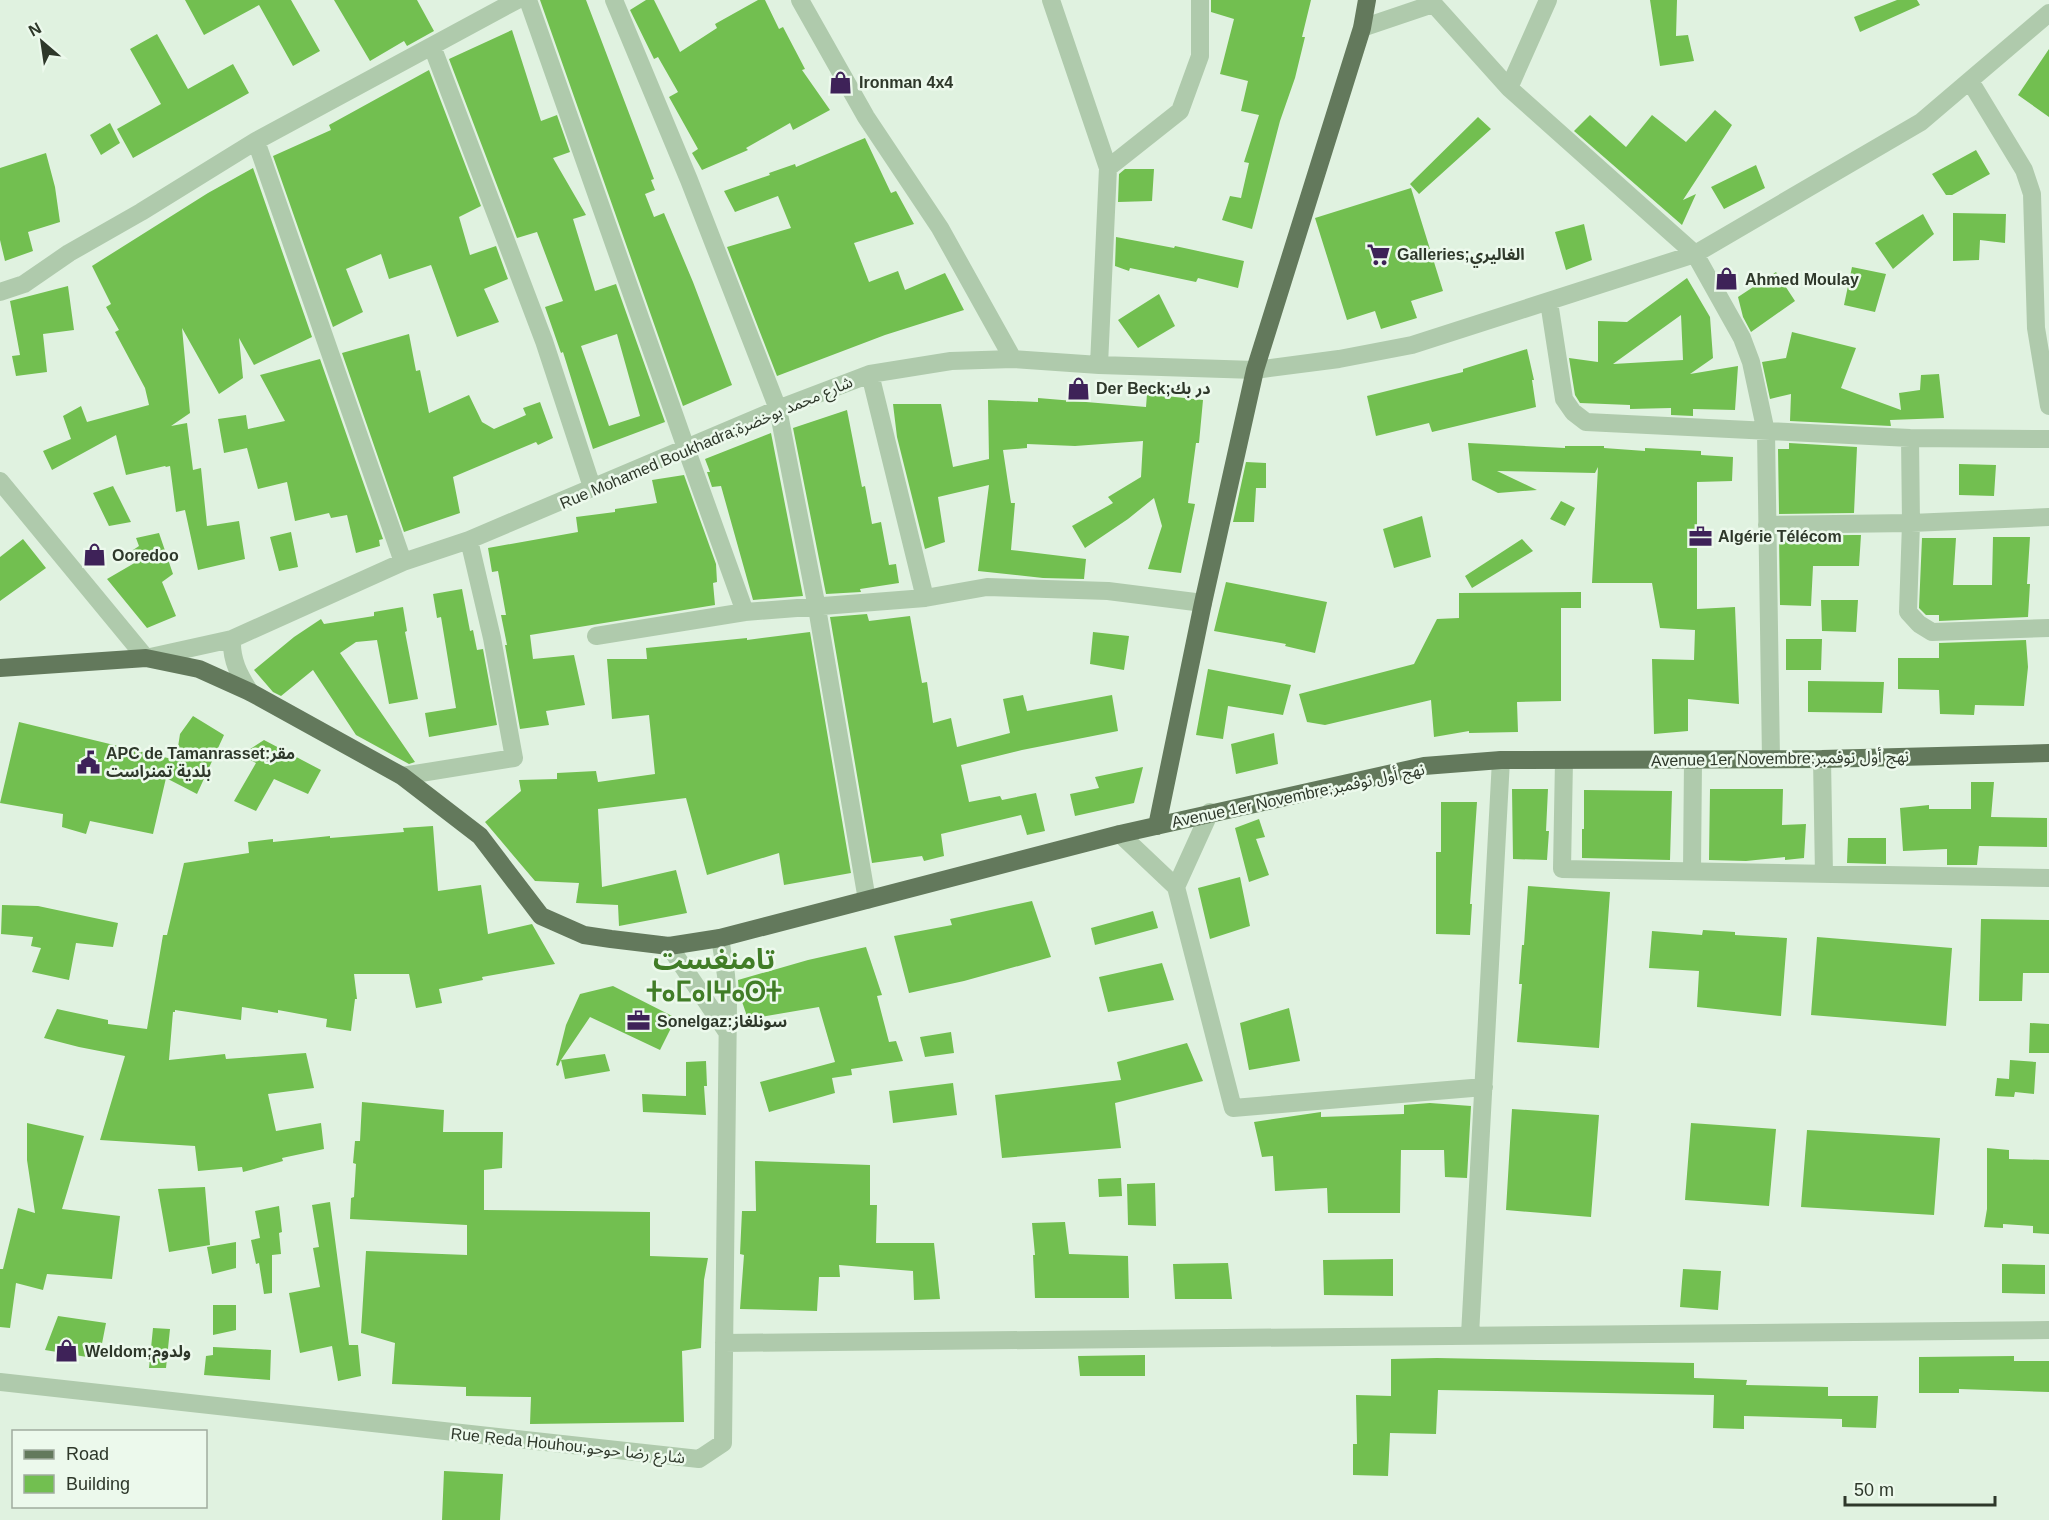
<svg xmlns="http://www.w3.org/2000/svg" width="2049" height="1520" font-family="Arial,'Noto Sans Arabic','Noto Sans Tifinagh',sans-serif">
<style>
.building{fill:#72bf50;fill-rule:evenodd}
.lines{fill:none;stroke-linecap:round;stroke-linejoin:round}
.minor{stroke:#afcaac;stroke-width:18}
.major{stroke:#63795c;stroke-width:18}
.labels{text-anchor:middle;stroke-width:5;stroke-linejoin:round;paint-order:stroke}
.poi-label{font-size:16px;font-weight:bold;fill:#2e382a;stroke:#ecf9ec;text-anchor:start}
.street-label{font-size:16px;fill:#2e382a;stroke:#ecf9ec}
.town-label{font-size:28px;font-weight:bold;fill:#417d27;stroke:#ecf9ec}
</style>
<rect width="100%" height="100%" fill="#e0f2e0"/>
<path class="building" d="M185,0h106l29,51 -27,15 -34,-61 -55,30z
M334,0h83l17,31 -27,15 -3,-5 -34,20z
M540,0h46l68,179 -3,1 4,10 -10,4 9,23 10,-4 29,69 39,103 -49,21z
M646,0h8l26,52 37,-24 -2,-4 43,-24h7l14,29 4,-2 22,42 -3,1 28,40 -37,20 -3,-7 -44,25 2,2 -46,20 -10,-17 6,-4 -29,-52 9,-5 -20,-35 -4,2 -24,-49z
M1211,0h100l-9,37h3l-10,41 -15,43 -28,108 -30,-9 8,-24 11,2 8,-35 -5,-1 15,-47 -18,-4 7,-30 -28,-7 14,-55 -23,-7z
M1650,0h27l-1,36 12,-1 6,26 -34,5z
M1897,0h20l3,5 -60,27 -6,-15z
M512,30l29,91 16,-6 13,37 -17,6 33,57 -13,4 22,72 21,-7 49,138 -72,27 -30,-97 -2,1 -16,-46 18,-6 -26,-69 -20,6 -68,-179zM617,334l23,82 -31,10 -28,-80z
M157,34l31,55 45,-25 16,29 -116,65 -16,-29 44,-25 -31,-55z
M2049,49v68l-31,-22z
M429,70l52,136 -22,11 11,38 26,-9 12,33 -24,10 15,33 -42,15 -26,-72 -42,14 -8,-25 -35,15 17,43 -30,15 -60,-171 58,-26 -2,-5z
M1715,110l17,15 -49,75 13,-6 -14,31 -108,-94 16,-16 36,32 26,-32 34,27z
M1478,117l13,12 -72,65 -9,-10z
M110,123l10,20 -19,12 -11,-20z
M865,138l26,55 5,-2 18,33 -60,19 15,39 29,-11 7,19 40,-17 19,37 -79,25 -108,41 -50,-129 64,-19 -13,-32 -43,16 -11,-21 46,-16 -1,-2 26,-9 1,3z
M1976,150l14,24 -38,21h-6l-14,-21z
M46,153l9,34 5,35 -32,10 5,19 -28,10 -5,-21v-72z
M1756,165l9,23 -41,21 -13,-22z
M253,168l59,169 -58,28 -15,-27 4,40 -24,16 -37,-66 8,85 -19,13 16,-3 6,47 8,-2 6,58 32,-5 6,38 -47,11 -13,-60 -9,2 -6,-46 -4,1 -1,-1 -39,9 -10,-40 -64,35 -9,-19 28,-12 -8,-23 18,-10 6,16 62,-17 -4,-17 -30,-56 4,-2 -13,-23 5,-3 -19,-38 116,-73z
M1125,169h29l-2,32 -34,1 1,-28z
M1411,188l32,103 -32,10 6,17 -36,11 -6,-18 -28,9 -32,-102z
M1953,213l53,1 -1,29 -25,-3 -1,20 -26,1z
M1923,214l11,20 -41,35 -18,-26z
M1584,224l8,36 -26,10 -11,-38z
M1116,237l58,11 1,-2 69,15 -6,27 -40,-10 -2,4 -66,-14 -1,3 -14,-5z
M1852,267l34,7 -11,38 -31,-7z
M1776,272l19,29 -44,31 -8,-15 -5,-20z
M1687,278l23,39 3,41 -23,16 48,-8 -3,44 -42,-1v7l-22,-1v-7l-41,1v-4l-50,-2 -5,-8 -6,-37 29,4v-41l29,1zM1681,315l2,45 -70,4z
M68,286l6,44 -31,4 4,38 -31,4 -4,-20 8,-1 -10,-54z
M1159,294l16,32 -37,22 -20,-28z
M1792,332l64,16 -15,40 60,22 -2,-17 21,-3 1,-15 18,-1 5,44 -54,2 1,6 -101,-5 1,-27 -21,5 -8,-37 24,-4z
M409,334l7,37 4,-1 9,43 40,-18 13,27 12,7 32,-14 -3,-7 17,-6 13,36 -15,7 -2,-3 -83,35 7,36 -56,19 -62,-179z
M1527,349l7,31h-2l4,27 -104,25 -3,-9 -53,13 -9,-40 96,-24v-3z
M320,359l63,180 -4,1 1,6 -24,7 -9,-38 -16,3 -2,-5 -34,8 -8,-39 -29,7 -11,-41 -23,5 -6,-34 28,-4 2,14 37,-8 -25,-46z
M1147,394l56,6 -4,43h-3l-8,60 7,1 -14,69 -33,-4 14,-43 -8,-28 -26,21 -43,29 -13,-22 41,-23 -5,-6 33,-20 2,-36 -68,5 -48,-2v4l-24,2 8,53h4l-4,47 75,9 -2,20 -41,-1 -65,-7 11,-86 -51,12 7,45 -20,7 -28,-112 -4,-33h48l12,63 36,-8 -1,-59 50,2v-4l108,9z
M847,410l15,77 3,-1 7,38 9,-2 8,43 7,-1 3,19 -39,6 1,3 -35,2 -33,-166z
M771,433l32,163 -50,4 -32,-114 -9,1 -5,-15h3l-5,-13z
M1468,443l97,5v-2h39v2l41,3v-3l56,3v4l32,2 -1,24 -35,1v127l38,-2 4,97 -51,-5v32l-34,3 -2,-75 42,1 1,-30 -35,-2 -8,-45h-60l6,-116 -3,6 -98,-2 40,19 -39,3 -26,-13z
M1789,443l68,4 -3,66 -75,1 -1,-65h11z
M1246,462l20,1v25h-10l-2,34h-21z
M1959,464l37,1 -2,31 -35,-1z
M684,475l32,89 1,18 -4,1 2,22 -185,30 3,24 41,-4 11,50 -39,6 3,14 -29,4 -15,-84h2l-6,-30h5l-8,-44 -6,1 -4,-24 90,-16 -2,-15 39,-5v-3l42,-6 -5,-23z
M113,486l18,36 -22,4 -16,-33z
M1561,501l14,7 -10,18 -15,-7z
M1422,516l9,41 -37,11 -11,-39z
M291,532l7,35 -19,4 -9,-34z
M159,533l14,41 -11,8 14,34 -29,12 -40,-49 31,-18 -8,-9 9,-6 -3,-8z
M1853,535h8l-2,31h-46l-2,40 -31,-1 -1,-69z
M1993,537h37l-3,47h3l-2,33 -89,4v-6h-13l-7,-7 3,-70h34l-3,47h39z
M23,539l23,29 -46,33v-44z
M1522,539l11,12 -61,37 -7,-12z
M1226,582l101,20 -12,51 -30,-7 1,-2 -72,-13z
M462,589l8,42 3,-1 4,20 6,-1 14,76 -68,12 -4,-24 31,-5 -15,-91 -4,1 -4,-24z
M1581,592v16h-20v93l-44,1 1,30 -49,1v-2l-35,6 -3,-37 -106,25 -18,-3 -8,-28 115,-30 23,-45 22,-1v-25z
M1821,600h37l-2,32 -34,-1z
M403,607l4,24 -2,1 13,67 -29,5 -12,-64 -21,2 -16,11 75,109 -6,2 -53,-29 -43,-65 -32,26 -8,-4 -19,-22 40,-33 27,-18 3,5 50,-8v-4z
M867,614l2,7 41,-5 12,67 5,-1 6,41 18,-5 6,29 53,-14 -7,-34 20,-4 4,16 85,-16 6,36 -96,19 -61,15 8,37 31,-6 2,4 34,-7 9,38 -18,4 -6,-20 -80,19 3,22 -20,5 -2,-5 -50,7 -42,-246z
M810,632l41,241 -67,12 -5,-32 -72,22 -21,-77 -88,11 4,78 74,-17 11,43 -68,13 -1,-21 -42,-2 3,-20 -44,-2 -50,-59 36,-31 -2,-11 38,-1v-6l39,-2 2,11 57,-8 -6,-59 -37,4 -5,-60h40l-1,-11 101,-10v2z
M1093,632l36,4 -5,34 -34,-6z
M1786,639h36l-1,31h-35z
M2026,640l2,27 -4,39 -49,-1 -1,10 -34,-1 -1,-24 -41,-1v-31h41v-15z
M1208,669l83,16 -8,30 -55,-9 -5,33 -27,-4z
M1808,681l76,1 -2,31 -74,-1z
M193,716l31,19 -27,59 -31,-16 -13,56 -63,-13 -4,13 -24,-7 1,-13 -63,-11 19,-81 157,38 4,-26z
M1274,733l4,31 -42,10 -5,-30z
M264,740l57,30 -13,24 -34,-15 -18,32 -22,-10 22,-38 -15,-8z
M1143,767l-9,36 -59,13 -5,-22 29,-6 -4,-11z
M1971,782h23l-3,35 56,1v29l-68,-1 -2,19h-30v-16l-44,2 -3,-43 29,-3v4h42z
M1512,789h36l-2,42h3l-2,29 -34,-1z
M1710,789h73l-1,36 24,-1 -2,34 -19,2v-3l-39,4 -37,-1z
M1584,790l88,1 -2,69 -88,-2v-29h2z
M1441,802h36l-7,102h2l-2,31 -34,-1v-82h5z
M1259,819l6,18 -9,2 13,36 -20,7 -14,-54z
M433,826l5,65 43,-6 7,49 44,-10 23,40 -73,13 1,3 -44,9 3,14 -26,5 -7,-34h-55l3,25h-2l-4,32 -25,-4 1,-8 -49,-9v3l-36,-6 -1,13 -66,-10v2h-2l-4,48 56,-6 1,5 80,-6 8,35 -46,6 8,37 45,-8 3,26 -42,9 1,3 -40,11 -1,-5 -44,4 -3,-25 -95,-6 25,-84 -46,-9 -35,-9 13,-29 51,11v4l39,5 16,-94h4l17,-72 65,-10 -1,-11 25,-3v3l57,-6v2l74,-6 -1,-4z
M1848,838h38v26l-39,-1z
M1240,877l10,49 -40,13 -12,-51z
M1528,886l82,6 -11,156 -82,-6 5,-58h-3l3,-39h2z
M1032,901l19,56 -87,24 -55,12 -15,-57 58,-11 -2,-6z
M2,905l36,1 80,17 -5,24 -37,-4 -7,37 -37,-8 9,-24 -10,-2 2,-9 -32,-3z
M1153,911l5,17 -63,17 -4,-17z
M1981,919l68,1v53h-26l-1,28h-43z
M1703,930l32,2v3l52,3 -6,78 -84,-9 2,-36 -50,-3 3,-37 50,4z
M1817,937l135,11 -6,78 -135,-11z
M866,947l16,48 -5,1 12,46 7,-1 7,20 -52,8 1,6 -20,3 3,15 -66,19 -9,-30 75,-20 -16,-55 -71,12 -9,-26 -1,-13 70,-20z
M1162,963l12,37 -66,12 -9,-35z
M613,986l63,32 -16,32 -70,-33 -29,43 44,-6 5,17 -45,8 -4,-19 -3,6 -2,-1 10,-40 14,-31z
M1289,1008l11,53 -51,9 -9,-47z
M2030,1023l19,1v29h-20z
M951,1032l3,21 -29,4 -5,-20z
M1187,1043l16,38 -88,22 6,45 -119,10 -7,-63 126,-15 -4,-18z
M2010,1060l26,2 -2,32 -19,-2 -1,5 -19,-1 2,-18 12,1z
M706,1061l1,25h-3l2,29 -63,-3 -1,-18 44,2v-34z
M953,1083l4,32 -64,8 -4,-32z
M362,1102l82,8 -1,22h60l-1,36 -18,2v40l166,2v44l58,2 -4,22 -3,68 -19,3 2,71 -154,2 1,-27 -65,-1v-9l-74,-3 3,-41 -34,-10 5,-82 101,4v-30l-117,-6 1,-21 3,-1 2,-33 -3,-1 2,-22h5z
M1430,1103l41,3 -4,72 -22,-1 -1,-27h-43l-1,63h-72l-1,-25 -52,3 -2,-35 -11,1 -8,-35 67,-10v5l83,-3v-9z
M1512,1109l87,6 -8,102 -85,-7z
M27,1123l57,13 -22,73 58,7 -8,63 -65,-5 -4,16 -27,-7 -6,45 -10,-1v-58h3l15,-61 17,5 -8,-53z
M1691,1123l85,6 -7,77 -84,-6z
M1807,1130l133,8 -6,77 -133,-8z
M1987,1148l22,2v9l40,1v74l-16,-1v-7l-30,-2v4l-19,-1 3,-18z
M755,1161l115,4v40h7l-1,38h58l6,56 -26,1 -1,-29 -74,-6 1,12h-21l-2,34 -77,-2 4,-54 -4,-1 2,-43h14z
M1121,1178l1,18 -23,1 -1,-18z
M1155,1183l1,43 -28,-1 -1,-41z
M205,1187l5,58 -41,7 -11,-63z
M330,1202l19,143h9l3,31 -23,5 -6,-35 -32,7 -11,-60 31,-6 -7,-39 6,-1 -7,-42z
M279,1206l3,26 -3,1 2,21 -9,1v38l-8,1 -5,-31 -3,1 -5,-24 9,-2 -5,-27z
M1065,1222l4,32 59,2 1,42h-94l-2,-43h2l-3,-32z
M236,1242v26l-24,6 -5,-27z
M1393,1259v37l-69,-1 -1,-35z
M1228,1263l4,36h-57l-2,-35z
M2002,1264l43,1v29l-43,-1z
M1683,1269l38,2 -3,39 -38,-3z
M213,1305h23v25l-23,5z
M58,1316l48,7 -7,36 -54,-9z
M153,1328l17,1 -4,39h-17z
M213,1347l58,3 -1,30 -66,-5 2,-19 7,-1z
M1145,1355v21h-65l-2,-20z
M2014,1356v5h35v31l-90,-3v4h-40v-36z
M1437,1358l257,5v15l53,2 -1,5 82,2v9h50l-2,32 -34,-1v-8l-98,-3v13l-31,-1 1,-33 -276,-5 -2,44 -46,-1 -2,43 -35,-1v-31h4l-1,-49 35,1v-37z
M444,1471l59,3 -3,46h-58z"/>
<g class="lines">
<path class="minor" d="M528,0l158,448 59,164
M614,0l75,180 89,229 39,199 50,292
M800,0l66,117 74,111 73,131
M1051,0l57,168
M1430,0l79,88 186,166 47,84 9,24 15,70 5,327
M1362,28l71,-24
M432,46l112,295 48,146
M1970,81l54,89 8,24 4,134 13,78
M1509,88l39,-88
M256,141l147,421
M0,292l24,-8 45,-31 72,-41 115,-71 261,-141
M1549,302l15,97 9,13 13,10 324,16 139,1
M1099,365l9,-197 72,-57 20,-55v-56
M870,374l55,224
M1910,438l1,85 -3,89 11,12 13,8 117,-4
M0,481l146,177 86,-19 171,-77 66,-22 309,-131 92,-35 81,-13 62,-2 86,6 156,5 84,-11 73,-14 283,-91 226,-132 128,-109
M1767,525l144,-2 138,-6
M596,636l149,-24 180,-14 62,-11 121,4 95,12
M232,639c-1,21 7,36 18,53
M1822,759l2,115
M1564,760l-2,109 487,9
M402,776l112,-18 -22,-120 -23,-98
M1210,812l-34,75 57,221 251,-21
M1120,834l56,53
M1692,871l1,-111
M669,946l58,86
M1470,1335l31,-575
M724,1343l1325,-13
M0,1382l699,77 24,-16 5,-441 -2,-27 -6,-37"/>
<path class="major" d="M0,668l146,-10 53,11 51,23 152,84 78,60 61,80 43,19 27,4 58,7 51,-8 400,-104 304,-68 77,-6 321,-1 227,-6
M1157,826l46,-223 52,-233 107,-342 5,-28"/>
</g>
<defs>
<symbol id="shop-bare" viewBox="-9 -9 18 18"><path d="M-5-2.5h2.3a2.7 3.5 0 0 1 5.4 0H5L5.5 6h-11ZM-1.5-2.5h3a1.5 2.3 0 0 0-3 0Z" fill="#3e2258" stroke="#ecf9ec" stroke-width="2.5" paint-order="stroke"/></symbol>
<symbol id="supermarket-bare" viewBox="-9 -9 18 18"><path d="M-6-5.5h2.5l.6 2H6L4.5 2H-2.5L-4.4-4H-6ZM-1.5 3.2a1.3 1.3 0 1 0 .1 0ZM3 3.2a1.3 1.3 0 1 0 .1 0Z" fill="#3e2258" stroke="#ecf9ec" stroke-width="2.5" paint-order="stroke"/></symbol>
<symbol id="office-bare" viewBox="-9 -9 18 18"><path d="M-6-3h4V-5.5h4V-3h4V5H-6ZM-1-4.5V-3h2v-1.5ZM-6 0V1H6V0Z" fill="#3e2258" stroke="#ecf9ec" stroke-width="2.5" paint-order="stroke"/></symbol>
<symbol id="civic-bare" viewBox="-9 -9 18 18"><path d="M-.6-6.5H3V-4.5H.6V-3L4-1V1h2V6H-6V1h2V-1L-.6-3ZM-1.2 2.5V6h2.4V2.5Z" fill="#3e2258" stroke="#ecf9ec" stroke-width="2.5" paint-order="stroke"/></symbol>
</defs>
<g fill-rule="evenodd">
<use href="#shop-bare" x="824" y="66" width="33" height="33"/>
<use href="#supermarket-bare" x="1362" y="238" width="33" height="33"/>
<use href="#shop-bare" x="1710" y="262" width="33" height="33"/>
<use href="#shop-bare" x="1062" y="372" width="33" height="33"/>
<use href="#office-bare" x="1684" y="520" width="33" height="33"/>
<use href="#shop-bare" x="78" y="538" width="33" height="33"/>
<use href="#civic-bare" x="72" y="746" width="33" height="33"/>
<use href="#office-bare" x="622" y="1004" width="33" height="33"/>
<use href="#shop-bare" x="50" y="1334" width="33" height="33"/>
</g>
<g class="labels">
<g class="poi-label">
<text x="859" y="88">Ironman 4x4</text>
<text x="1397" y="260">Galleries;الغاليري</text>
<text x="1745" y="285">Ahmed Moulay</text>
<text x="1096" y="394">Der Beck;در بك</text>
<text x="1718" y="542">Algérie Télécom</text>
<text x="112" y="561">Ooredoo</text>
<text x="106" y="759">APC de Tamanrasset;مقر<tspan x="106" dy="18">بلدية تمنراست</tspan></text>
<text x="657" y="1027">Sonelgaz;سونلغاز</text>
<text x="85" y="1357">Weldom;ولدوم</text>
</g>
<g class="street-label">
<text transform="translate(706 442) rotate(-23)" y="6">Rue Mohamed Boukhadra;شارع محمد بوخضرة</text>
<text transform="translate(1780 758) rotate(-1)" y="6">Avenue 1er Novembre;نهج أول نوفمبر</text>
<text transform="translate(1298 795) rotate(-12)" y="6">Avenue 1er Novembre;نهج أول نوفمبر</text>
<text transform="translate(568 1445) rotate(6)" y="6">Rue Reda Houhou;شارع رضا حوحو</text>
</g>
<g class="town-label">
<text x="714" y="969">تامنغست<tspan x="714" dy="32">ⵜⴰⵎⴰⵏⵖⴰⵙⵜ</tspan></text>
</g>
</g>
<rect x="12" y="1430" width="195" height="78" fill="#ecf9ec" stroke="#a0ac9e" stroke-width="1.5"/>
<rect x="24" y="1450" width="30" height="9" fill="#63795c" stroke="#a0ac9e" stroke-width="1.5"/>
<text x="66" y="1460" font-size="18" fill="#2e382a">Road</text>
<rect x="24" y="1475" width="30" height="18" fill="#72bf50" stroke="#a0ac9e" stroke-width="1.5"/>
<text x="66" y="1490" font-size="18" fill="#2e382a">Building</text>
<g transform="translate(42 42) rotate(331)" stroke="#ecf9ec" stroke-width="4.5" paint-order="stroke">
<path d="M0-4.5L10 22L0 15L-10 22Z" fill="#2e382a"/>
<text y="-9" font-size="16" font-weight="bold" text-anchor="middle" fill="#2e382a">N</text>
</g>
<path d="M1845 1496v9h150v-9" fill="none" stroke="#2e382a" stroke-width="3"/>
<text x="1854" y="1496" font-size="18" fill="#2e382a" stroke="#ecf9ec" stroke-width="4.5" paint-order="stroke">50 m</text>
</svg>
